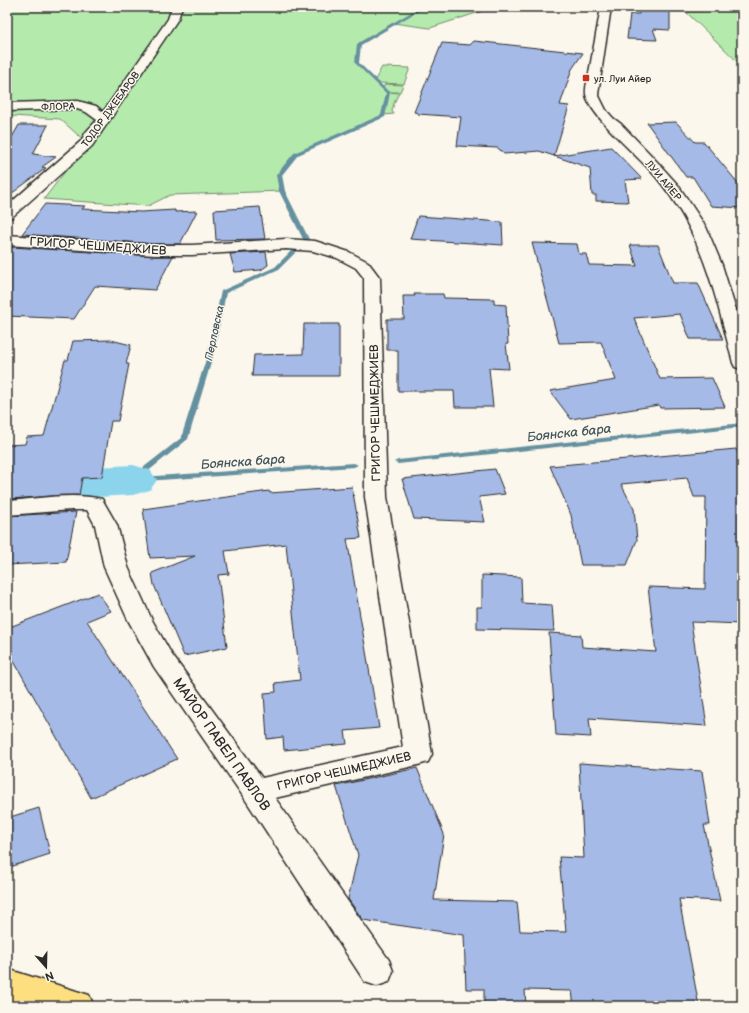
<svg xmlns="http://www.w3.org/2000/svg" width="749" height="1013" font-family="'Balsamiq Sans',sans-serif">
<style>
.green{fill:#b5eaad;stroke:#708a6c}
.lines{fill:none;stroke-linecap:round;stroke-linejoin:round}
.stream{fill:#65909f;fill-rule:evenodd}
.river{fill:#8bd4ec;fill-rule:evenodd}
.building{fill:#a6bae8;stroke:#2b2b2b}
.street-casing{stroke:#2b2b2b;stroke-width:3}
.primary-casing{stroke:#2b2b2b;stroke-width:3}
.street{fill:#fbf7ec;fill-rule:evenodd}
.primary{fill:#fedf80;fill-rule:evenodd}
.poi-dot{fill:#c8321e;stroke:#fbf7ec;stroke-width:1.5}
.labels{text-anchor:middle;stroke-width:3;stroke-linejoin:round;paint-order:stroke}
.far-poi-label{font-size:10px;fill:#2b2b2b;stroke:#fbf7ec;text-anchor:start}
.far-street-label{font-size:10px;fill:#2b2b2b;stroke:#fbf7ec}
.far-water-label{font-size:11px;font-style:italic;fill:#43555b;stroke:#fbf7ec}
.street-label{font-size:12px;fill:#2b2b2b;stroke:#fbf7ec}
.water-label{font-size:13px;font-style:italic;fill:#43555b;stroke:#fbf7ec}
.near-street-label{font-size:14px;fill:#2b2b2b;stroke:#fbf7ec}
</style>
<rect width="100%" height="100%" fill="#fbf7ec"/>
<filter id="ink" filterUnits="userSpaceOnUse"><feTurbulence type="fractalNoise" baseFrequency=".025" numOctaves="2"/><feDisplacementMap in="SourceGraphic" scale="8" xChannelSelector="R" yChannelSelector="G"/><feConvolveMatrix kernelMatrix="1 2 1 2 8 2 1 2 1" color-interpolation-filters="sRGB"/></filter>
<g filter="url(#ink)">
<path class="green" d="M7,7h488l-65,21 -37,-5 -34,20 -2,20 18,17 7,-13 28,1 -6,16 -26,-1 5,5 2,-4 18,1 -3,7h-13l-4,24 -87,38 -17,21 3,16 -112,4 -22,11 -104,-7 43,-56 -27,-24 -48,-3 -5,3z
M742,11v55l-56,-54z
M389,92l10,1 -5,10 -2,8 2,3 -10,1z"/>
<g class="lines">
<path class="stream" d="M420,7h5l-64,38 -2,18 31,30 -5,24 -87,38 -16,20 3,16 24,48 -30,30 -53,24 -12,60 -26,86 -47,38 213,-14 4,2 -4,2 -224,15 -1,-2 1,-2 51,-40 27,-85 13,-62 54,-24 28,-28 -24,-48 -3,-16 18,-22 87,-38 5,-22 -31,-30 2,-19z
M742,423v4l-344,37 -4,-2 4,-2z"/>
<path class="river" d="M133,465l17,5 7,10 -7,10 -17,5 -126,7v-30z"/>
</g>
<path class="building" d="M639,7l31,1v22l-17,-1 4,11 -30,-1 3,-25h9z
M474,41l109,12 -11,16 -12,36 9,1 -15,50 57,-9 31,32 -17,1 3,22 -32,-1v-6h-4l-2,-27 -51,-17 -35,3 -6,-6 -41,-2 4,-29 -43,-3v-1l-4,-1 28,-69 28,2z
M676,122l19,20h9l38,46v20l-31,-2 -18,-29h-7l-39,-54z
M19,125h29l-15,29 23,3 -14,10 4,1 -35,26 -4,7v-55z
M45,204l40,2 -3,3 59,3 34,-2v2l22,-1 -17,33h-25l-133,-10z
M260,207l5,32 -49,1 -2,-30z
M418,216l84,6 1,23 -93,-6z
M532,243l45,1 2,10h7l3,11 48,1 -7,-21h28l15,38h25l25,56h-33l-10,-25 -46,4 26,61 52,-1 13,29 -65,1 -1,-3 -88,14 -21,-28 66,-11 -15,-38 -42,1z
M12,247l143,9h18l-18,34 -60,-4 -21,33 -67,-3v-63z
M266,252l2,13 -7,5 -26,2 -5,-18z
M414,294h29l1,4 50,1v5l12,1 2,39h-2l3,25 -20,-1 4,39h-38l-1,-16h-56v-41h-11v-31h17l-1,-23h12z
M304,324h35v52h-87l2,-21 49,-1z
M111,340l20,5 -5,19h3l-11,57h-7l-9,56 -20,1 -3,17 -72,4v-54l18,-1 2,-7 17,-1 21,-76h3l5,-19z
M736,449l6,13v162l-51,-2 16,104 -118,-8 2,19 -35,-2 -7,-102 32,2 1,12 74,5 -8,-65 57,2 1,-92h-12l-7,-19 -66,6 13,25 3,31 -10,25h-46l-10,-50 -21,-49z
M495,469l10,25 -26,3 6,25 -71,-3 -12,-40z
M352,487l9,51 -14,1 32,189 -34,3 2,13 -63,6 -1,-13 -16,2 -3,-46 12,-1 -1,-9 25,-3 -14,-136 -61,7 4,23 -11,1 9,72 -43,9 -30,-71 -2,-12 43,-17 -45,2 -7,-49 126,-18 1,2z
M76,512l-10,50 -59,3v-49z
M482,575l39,2 1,26 30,2 2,26 -77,-2v-22h5z
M98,593l13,18 -24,10 90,138 -86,39 -84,-149v-21z
M579,763l123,8 8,54h-6l16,76 -41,-2 20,107h-125l-2,-15 -47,-1 1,16h-42v-17h-18l-2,-54 -101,-15 -15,-21 10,-44 -22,-69 81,-18 27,66 -10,66 83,2 3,29 46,1 -7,-75 25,1z
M39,808l11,46 -43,14v-50z"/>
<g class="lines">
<defs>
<path id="street" d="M172,7h10l-4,12 -86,127 -80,71 -5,2v-13l74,-65 5,-9 11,-12 -11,-8 -9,-3 -70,2v-8l71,-2 18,5 7,6 65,-93z
M601,7h10l-13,87 8,16 7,8 8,6 29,30 28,31 28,42 16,38 20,65v39l-7,-2 -2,-4c-19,-73 -32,-138 -85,-195 -15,-16 -60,-55 -62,-74 -1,-6 2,-15 3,-21 4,-22 8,-44 12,-66z
M7,235l148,10h37l94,-6 29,2 34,11 19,10 12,16 7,219 45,257 -4,8 -10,3 -143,33 114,162 4,11 -4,11 -12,4 -12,-4 -120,-183 -91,-132 -26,-47 -24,-53 -9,-42 -8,-15h-16l-64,5v-14c30,-2 65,-9 95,-2l15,26 11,42 24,53 20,35 90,123 141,-31 -38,-250 -1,-219 -8,-10 -19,-10 -24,-7 -27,-2 -94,6h-37l-148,-10z"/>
<path id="primary" d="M7,969l82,26 5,11h-66l-21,-7z"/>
</defs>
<use href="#street" class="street-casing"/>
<use href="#primary" class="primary-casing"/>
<use href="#street" class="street"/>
<use href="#primary" class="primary"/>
</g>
</g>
<rect class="poi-dot" x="582" y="74" width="8" height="8" rx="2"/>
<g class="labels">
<g class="far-poi-label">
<text x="594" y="82">ул. Луи Айер</text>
</g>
<g class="far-street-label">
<text transform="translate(58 106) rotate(-2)" y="4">ФЛОРА</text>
<text transform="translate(110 109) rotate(-54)" y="4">ТОДОР ДЖЕБАРОВ</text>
<text transform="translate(664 180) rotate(50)" y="4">ЛУИ АЙЕР</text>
</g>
<g class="far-water-label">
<text transform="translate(214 333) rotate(-78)" y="4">Перловска</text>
</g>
<g class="street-label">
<text transform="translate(98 246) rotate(4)" y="4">ГРИГОР ЧЕШМЕДЖИЕВ</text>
<text transform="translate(375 413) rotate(-91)" y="4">ГРИГОР ЧЕШМЕДЖИЕВ</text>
<text transform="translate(344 771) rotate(-13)" y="4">ГРИГОР ЧЕШМЕДЖИЕВ</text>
</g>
<g class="water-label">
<text transform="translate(569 432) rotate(-6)" y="5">Боянска бара</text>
<text transform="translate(243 461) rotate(-4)" y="5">Боянска бара</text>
</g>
<g class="near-street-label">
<text transform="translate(222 744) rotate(55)" y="5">МАЙОР ПАВЕЛ ПАВЛОВ</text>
</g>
</g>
<rect width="749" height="1013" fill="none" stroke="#fbf7ec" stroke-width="24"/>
<rect x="12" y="12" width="725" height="989" fill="none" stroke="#2b2b2b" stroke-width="1.5" filter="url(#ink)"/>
<g transform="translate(46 967) rotate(160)" stroke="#fbf7ec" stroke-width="3" paint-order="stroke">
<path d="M0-3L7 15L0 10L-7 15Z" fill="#2b2b2b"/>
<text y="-6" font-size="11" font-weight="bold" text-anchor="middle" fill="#2b2b2b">N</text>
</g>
</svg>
